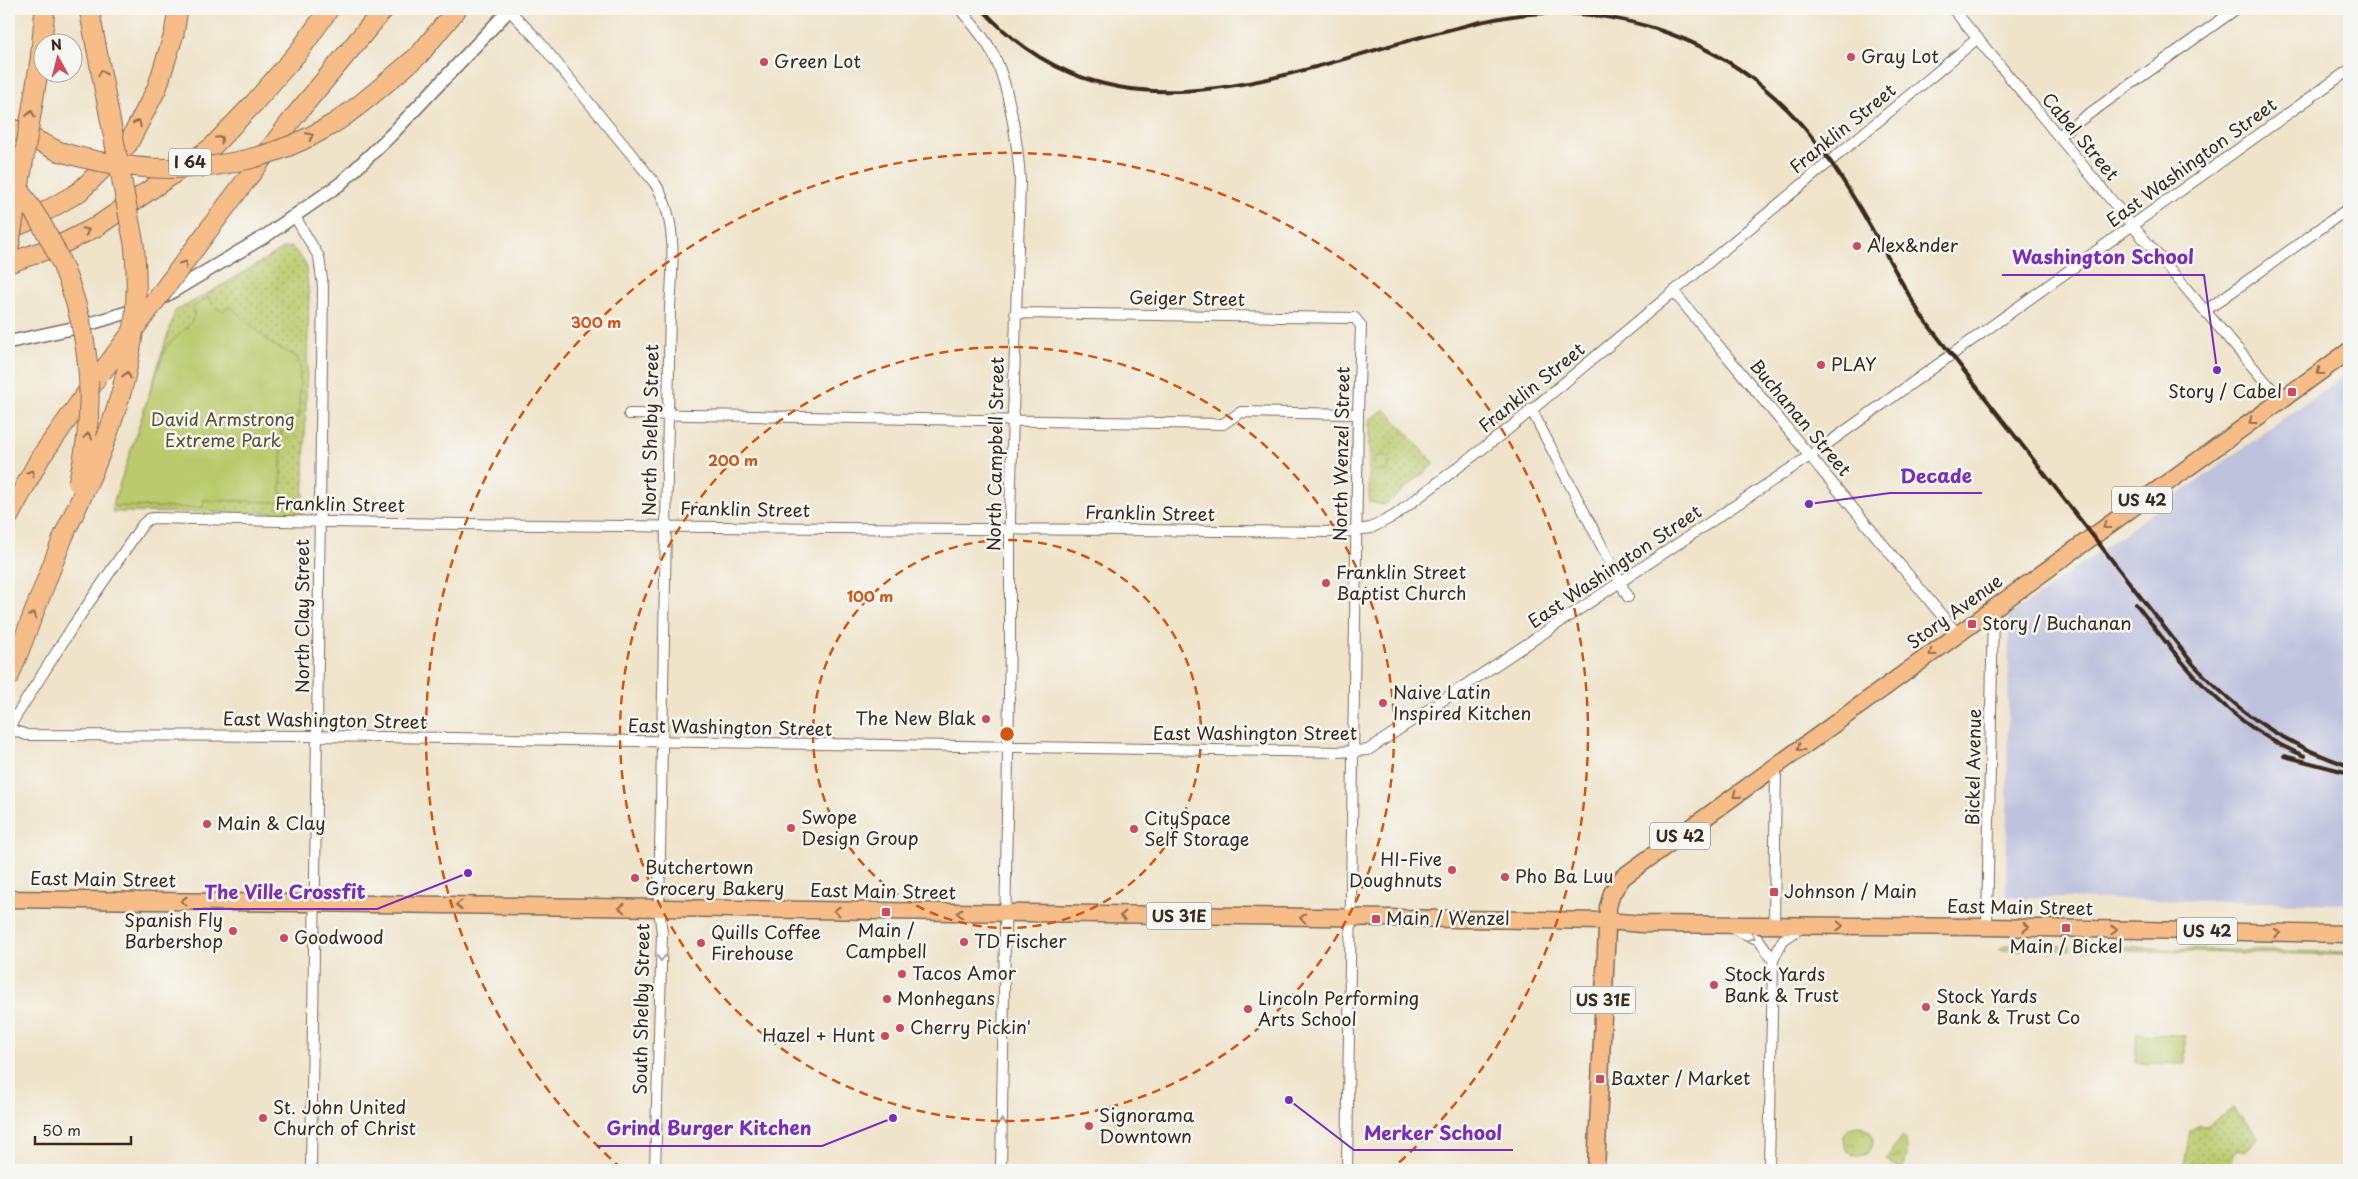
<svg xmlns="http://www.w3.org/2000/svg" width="2358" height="1179" font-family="'Playpen Sans',sans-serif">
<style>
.industrial{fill:#bfc2dd}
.grass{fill:url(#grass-tufts);stroke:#7a7a45}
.park{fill:url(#park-dots);stroke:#7a7a45}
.pitch{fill:#baca6c;stroke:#7a7a45}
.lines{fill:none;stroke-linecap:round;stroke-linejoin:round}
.minor-casing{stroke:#7a6b5a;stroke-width:12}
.tertiary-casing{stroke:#7a6b5a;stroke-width:15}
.primary-casing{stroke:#7a6b5a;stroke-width:19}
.motorway-casing{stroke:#7a6b5a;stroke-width:21}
.minor{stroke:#fff;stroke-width:10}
.tertiary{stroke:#fff;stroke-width:12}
.primary{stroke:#f7bd88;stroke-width:16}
.motorway{stroke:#f7bd88;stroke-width:19}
.rail{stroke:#3b2a1e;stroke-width:4}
.motorway-bridge-casing{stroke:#7a6b5a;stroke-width:21;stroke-linecap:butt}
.motorway-bridge{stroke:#f7bd88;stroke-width:19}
.oneway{stroke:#906c4e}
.oneway2{stroke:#a79f9a}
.ring{fill:none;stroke:#d7540e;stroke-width:2.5;stroke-dasharray:9 6}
.poi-dot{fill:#d1495b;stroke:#f6f6f2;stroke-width:2}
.labels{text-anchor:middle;stroke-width:5;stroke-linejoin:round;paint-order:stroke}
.shield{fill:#f6f6f2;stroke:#73675e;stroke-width:1}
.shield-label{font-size:16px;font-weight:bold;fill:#3b2a1e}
.poi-label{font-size:18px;fill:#3b2a1e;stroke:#f6f6f2;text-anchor:start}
.street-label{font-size:18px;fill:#3b2a1e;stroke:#f6f6f2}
.park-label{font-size:18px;fill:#5b5232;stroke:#f6f6f2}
.centre{fill:#d7540e;stroke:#f6f6f2;stroke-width:2.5}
.ring-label{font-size:15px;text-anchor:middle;font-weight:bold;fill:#d7540e;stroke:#f6f6f2;stroke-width:5;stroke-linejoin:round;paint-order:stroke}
.leader{fill:none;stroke:#7b2cbf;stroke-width:2}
.callout-dot{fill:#7b2cbf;stroke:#f6f6f2;stroke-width:2}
.callout-label{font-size:19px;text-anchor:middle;font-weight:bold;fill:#7b2cbf;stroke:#f6f6f2;stroke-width:5;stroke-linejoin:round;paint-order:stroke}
</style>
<defs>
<pattern id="grass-tufts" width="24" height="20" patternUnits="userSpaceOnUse" patternTransform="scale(1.25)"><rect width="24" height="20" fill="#baca6c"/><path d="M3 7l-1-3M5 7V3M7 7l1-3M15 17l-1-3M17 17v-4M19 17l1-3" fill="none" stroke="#98a458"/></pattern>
<pattern id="park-dots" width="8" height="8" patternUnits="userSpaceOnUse" patternTransform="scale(1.25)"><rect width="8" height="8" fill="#baca6c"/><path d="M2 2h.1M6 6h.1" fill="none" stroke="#98a458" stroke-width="1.8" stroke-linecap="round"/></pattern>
</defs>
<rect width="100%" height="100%" fill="#f6f6f2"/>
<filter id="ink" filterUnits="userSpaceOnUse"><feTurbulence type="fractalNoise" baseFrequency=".02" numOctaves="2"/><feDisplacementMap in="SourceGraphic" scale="10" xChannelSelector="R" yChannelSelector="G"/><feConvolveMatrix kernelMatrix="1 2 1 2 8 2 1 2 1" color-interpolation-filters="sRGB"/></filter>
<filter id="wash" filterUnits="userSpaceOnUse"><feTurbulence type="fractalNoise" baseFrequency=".0096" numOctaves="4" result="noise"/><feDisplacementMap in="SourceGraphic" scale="20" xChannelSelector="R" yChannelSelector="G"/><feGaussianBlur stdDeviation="1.12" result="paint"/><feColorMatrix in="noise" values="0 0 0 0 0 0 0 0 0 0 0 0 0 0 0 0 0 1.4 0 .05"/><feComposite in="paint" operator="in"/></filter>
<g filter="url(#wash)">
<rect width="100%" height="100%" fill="#efe3c9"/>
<path class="industrial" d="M2349,372v532l-343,-7 3,-281z"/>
<path class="grass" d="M2004,945l66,1v4h-71z
M2103,945l63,4 183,3v3l-274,-5v-3h27z
M1843 1141a15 15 0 1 1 30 0a15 15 0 1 1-30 0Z
M1902,1136c8,8 5,24 0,34h-2l-14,-11z"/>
<path class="park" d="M292,247l13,15 4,32 -6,219 -191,-1 63,-201 41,-22 68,-41z
M1385,409l50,55 -50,41 -16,-3v-82z
M2234,1108l25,30 -14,13 -6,-2 -5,4 -4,13 -6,4h-41l7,-39 9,-6 7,1z"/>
<path class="pitch" d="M209,297c4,11 11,16 22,10l41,37 25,13 3,11 -1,49 -18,3v82l-77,-2 -1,8 -91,-2c18,-51 34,-103 52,-154 5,-15 37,-27 29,-45z
M1375,456h15l-2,15h-14z
M2137,1034l48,1v29l-50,-1z"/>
</g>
<g filter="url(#ink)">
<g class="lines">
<defs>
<path id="minor" d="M960,9c11,14 24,27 32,43 17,30 26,94 28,128l-10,336v122l-9,532
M1953,9l179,216 149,175
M509,10l28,29 117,143c24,35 19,84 16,125l-11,602 3,24 -7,237
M2058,136l178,-127
M295,217l24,40 4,30 -12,883
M1674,292l284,343
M2205,311l144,-103
M1015,313l340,5 6,8 -3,88 -11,756
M1531,409l97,188
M629,414l594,10 18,-12 117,2
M9,727l64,-101 70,-102 6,-5 5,-1c396,10 793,10 1189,14l28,-4 23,-12 117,-89 467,-389
M9,729l18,6 291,1 1019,16 31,-2 452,-301 529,-379
M1774,925l2,-159
M1987,927l6,-319
M1732,928l27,12 14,20
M1769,1170l4,-210 10,-20 19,-13"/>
<path id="tertiary" d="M160,299l107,-64 73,-51 51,-49 119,-126
M9,342l70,-15 63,-19"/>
<path id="primary" d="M9,899l1598,22 35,3 345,3 362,7
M1596,1170l12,-263 4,-14 11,-16 726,-526"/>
<path id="motorway" d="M386,83l33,-28 38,-46
M9,127l49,24
M228,204l66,-87 90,-108
M9,229l20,-8 50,-29 49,-48 29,-56 17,-54 4,-25
M9,263l51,-18 36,-18 115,-79 44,-46 45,-52 29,-41
M9,516l31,-58 55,-77
M9,677l55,-142"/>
</defs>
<use href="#minor" class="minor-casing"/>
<use href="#tertiary" class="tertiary-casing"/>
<use href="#primary" class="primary-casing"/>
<use href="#motorway" class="motorway-casing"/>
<use href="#minor" class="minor"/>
<use href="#tertiary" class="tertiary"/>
<use href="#primary" class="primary"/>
<use href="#motorway" class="motorway"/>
<path class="rail" d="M982,9c126,138 286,70 439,28 36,-9 72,-20 109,-23 84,-6 170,20 234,74 74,61 109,149 158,229l271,347c48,51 89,79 156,102
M2136,604c48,62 94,123 169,152
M2284,756l65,17"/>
<defs>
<path id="motorway-bridge" d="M58,151c90,28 191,24 273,-26 20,-12 37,-27 55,-42
M9,178c71,86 97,196 69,305
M9,248l31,-188 5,-51
M102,372l126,-168
M64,535c46,-97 82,-182 70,-291l-45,-235"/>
</defs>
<use href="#motorway-bridge" class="motorway-bridge-casing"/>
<use href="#motorway-bridge" class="motorway-bridge"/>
</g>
<defs><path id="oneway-chevron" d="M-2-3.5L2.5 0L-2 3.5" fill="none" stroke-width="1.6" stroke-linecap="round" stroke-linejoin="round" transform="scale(1.25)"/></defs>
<g class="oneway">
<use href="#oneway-chevron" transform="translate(102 73) rotate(-101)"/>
<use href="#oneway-chevron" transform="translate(31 114) rotate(-81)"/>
<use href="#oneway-chevron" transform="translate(138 123) rotate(-62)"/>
<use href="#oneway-chevron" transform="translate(310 136) rotate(-26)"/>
<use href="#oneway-chevron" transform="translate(220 139) rotate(-46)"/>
<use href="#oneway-chevron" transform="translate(86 231) rotate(-27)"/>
<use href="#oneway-chevron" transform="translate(184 264) rotate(-54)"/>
<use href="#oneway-chevron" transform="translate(2320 372) rotate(144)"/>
<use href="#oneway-chevron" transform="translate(127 375) rotate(-76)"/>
<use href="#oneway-chevron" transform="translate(2252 421) rotate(144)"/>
<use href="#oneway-chevron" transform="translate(88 436) rotate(-82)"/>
<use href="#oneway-chevron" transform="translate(31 473) rotate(-60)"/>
<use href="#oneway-chevron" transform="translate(2106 526) rotate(144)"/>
<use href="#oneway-chevron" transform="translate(33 615) rotate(-69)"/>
<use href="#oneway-chevron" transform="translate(1932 653) rotate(144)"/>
<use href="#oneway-chevron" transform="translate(1800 748) rotate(144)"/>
<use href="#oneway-chevron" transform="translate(1736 795) rotate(143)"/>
<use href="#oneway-chevron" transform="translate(184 901) rotate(-179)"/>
<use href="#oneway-chevron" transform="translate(459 905) rotate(-179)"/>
<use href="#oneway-chevron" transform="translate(622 908) rotate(-179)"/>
<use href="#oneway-chevron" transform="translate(837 911) rotate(-179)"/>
<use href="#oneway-chevron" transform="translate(960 913) rotate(-179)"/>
<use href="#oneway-chevron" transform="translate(1123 916) rotate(-179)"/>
<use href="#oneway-chevron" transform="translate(1303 918) rotate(-179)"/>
<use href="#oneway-chevron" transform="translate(1840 926) rotate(1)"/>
<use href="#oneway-chevron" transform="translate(2026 927) rotate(1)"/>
<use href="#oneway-chevron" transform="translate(2114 930) rotate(1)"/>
<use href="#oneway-chevron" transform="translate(2277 933) rotate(1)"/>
</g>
<g class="oneway2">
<use href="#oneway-chevron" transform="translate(1752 937) rotate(25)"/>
<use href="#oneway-chevron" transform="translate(661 958) rotate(91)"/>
<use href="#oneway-chevron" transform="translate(1002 1122) rotate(-89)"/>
</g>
</g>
<g class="ring">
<circle cx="1007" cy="734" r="194"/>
<circle cx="1007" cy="734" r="387"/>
<path d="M622 1169A581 581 0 1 1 1392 1169"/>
</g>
<g class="poi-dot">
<circle cx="1851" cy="57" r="5"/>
<circle cx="764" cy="62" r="5"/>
<circle cx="1857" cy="246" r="5"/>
<circle cx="1821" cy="365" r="5"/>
<rect x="2287" y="387" width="10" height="10" rx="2.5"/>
<circle cx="1326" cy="583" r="5"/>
<rect x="1967" y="619" width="10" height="10" rx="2.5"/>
<circle cx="1383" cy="703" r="5"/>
<circle cx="986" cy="719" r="5"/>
<circle cx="207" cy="824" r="5"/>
<circle cx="791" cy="828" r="5"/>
<circle cx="1134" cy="829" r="5"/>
<circle cx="1452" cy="870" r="5"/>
<circle cx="1505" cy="877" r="5"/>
<circle cx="635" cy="878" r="5"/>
<rect x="1769" y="887" width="10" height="10" rx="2.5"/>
<rect x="881" y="907" width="10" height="10" rx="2.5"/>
<rect x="1371" y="914" width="10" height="10" rx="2.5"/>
<rect x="2061" y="923" width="10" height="10" rx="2.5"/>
<circle cx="233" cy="931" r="5"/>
<circle cx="284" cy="938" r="5"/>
<circle cx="964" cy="942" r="5"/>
<circle cx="701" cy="943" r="5"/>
<circle cx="902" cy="974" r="5"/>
<circle cx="1714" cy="985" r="5"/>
<circle cx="887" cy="999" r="5"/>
<circle cx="1926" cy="1007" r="5"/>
<circle cx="1248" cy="1009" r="5"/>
<circle cx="900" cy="1028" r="5"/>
<circle cx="885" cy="1036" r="5"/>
<rect x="1595" y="1074" width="10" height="10" rx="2.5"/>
<circle cx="263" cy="1118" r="5"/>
<circle cx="1089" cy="1126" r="5"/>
</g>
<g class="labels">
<g class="shield">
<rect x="169" y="148.5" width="42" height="27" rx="4"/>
<rect x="2112" y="486.5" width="60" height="27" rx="4"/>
<rect x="1650" y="822.5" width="60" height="27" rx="4"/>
<rect x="1146.5" y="902.5" width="65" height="27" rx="4"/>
<rect x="2177" y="917.5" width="60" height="27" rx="4"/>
<rect x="1570.5" y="986.5" width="65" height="27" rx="4"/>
</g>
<g class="shield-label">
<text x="190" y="168">I 64</text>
<text x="2142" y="506">US 42</text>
<text x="1680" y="842">US 42</text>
<text x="1179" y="922">US 31E</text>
<text x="2207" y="937">US 42</text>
<text x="1603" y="1006">US 31E</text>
</g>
<g class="poi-label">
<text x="1861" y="63">Gray Lot</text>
<text x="774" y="68">Green Lot</text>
<text x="1867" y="252">Alex&amp;nder</text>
<text x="1831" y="371">PLAY</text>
<text x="2282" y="398" text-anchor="end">Story / Cabel</text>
<text x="1336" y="579">Franklin Street<tspan x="1336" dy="21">Baptist Church</tspan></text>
<text x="1982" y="630">Story / Buchanan</text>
<text x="1393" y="699">Naive Latin<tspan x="1393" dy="21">Inspired Kitchen</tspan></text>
<text x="976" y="725" text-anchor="end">The New Blak</text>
<text x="801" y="824">Swope<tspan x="801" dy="21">Design Group</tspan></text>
<text x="1144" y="825">CitySpace<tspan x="1144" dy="21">Self Storage</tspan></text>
<text x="217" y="830">Main &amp; Clay</text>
<text x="1442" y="866" text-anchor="end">HI-Five<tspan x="1442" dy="21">Doughnuts</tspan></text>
<text x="645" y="874">Butchertown<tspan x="645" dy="21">Grocery Bakery</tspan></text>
<text x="1515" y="883">Pho Ba Luu</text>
<text x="1784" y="898">Johnson / Main</text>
<text x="1386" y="925">Main / Wenzel</text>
<text x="223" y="927" text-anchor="end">Spanish Fly<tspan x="223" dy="21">Barbershop</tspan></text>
<text x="886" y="937" text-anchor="middle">Main /<tspan x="886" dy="21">Campbell</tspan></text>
<text x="711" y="939">Quills Coffee<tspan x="711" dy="21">Firehouse</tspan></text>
<text x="294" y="944">Goodwood</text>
<text x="974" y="948">TD Fischer</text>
<text x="2066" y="953" text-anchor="middle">Main / Bickel</text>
<text x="912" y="980">Tacos Amor</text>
<text x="1724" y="981">Stock Yards<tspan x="1724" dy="21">Bank &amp; Trust</tspan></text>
<text x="1936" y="1003">Stock Yards<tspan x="1936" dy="21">Bank &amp; Trust Co</tspan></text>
<text x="897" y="1005">Monhegans</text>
<text x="1258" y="1005">Lincoln Performing<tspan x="1258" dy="21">Arts School</tspan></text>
<text x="910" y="1034">Cherry Pickin'</text>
<text x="875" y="1042" text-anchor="end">Hazel + Hunt</text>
<text x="1610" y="1085">Baxter / Market</text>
<text x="273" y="1114">St. John United<tspan x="273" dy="21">Church of Christ</tspan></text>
<text x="1099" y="1122">Signorama<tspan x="1099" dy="21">Downtown</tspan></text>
</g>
<g class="street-label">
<text transform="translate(1843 129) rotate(-39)" y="6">Franklin Street</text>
<text transform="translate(2080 137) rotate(50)" y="6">Cabel Street</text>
<text transform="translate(2192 163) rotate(-36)" y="6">East Washington Street</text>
<text transform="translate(1187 299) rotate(1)" y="6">Geiger Street</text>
<text transform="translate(1532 388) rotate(-39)" y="6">Franklin Street</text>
<text transform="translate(1800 418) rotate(50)" y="6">Buchanan Street</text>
<text transform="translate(651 430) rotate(-89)" y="6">North Shelby Street</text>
<text transform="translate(996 454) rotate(-89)" y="6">North Campbell Street</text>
<text transform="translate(1342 454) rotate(-89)" y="6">North Wenzel Street</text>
<text transform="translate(340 505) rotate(1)" y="6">Franklin Street</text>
<text transform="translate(745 510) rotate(1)" y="6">Franklin Street</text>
<text transform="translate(1150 514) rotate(1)" y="6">Franklin Street</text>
<text transform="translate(1615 567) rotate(-34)" y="6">East Washington Street</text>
<text transform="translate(1955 612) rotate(-36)" y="6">Story Avenue</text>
<text transform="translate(303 616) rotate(-90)" y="6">North Clay Street</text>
<text transform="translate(325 721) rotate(1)" y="6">East Washington Street</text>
<text transform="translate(730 728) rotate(1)" y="6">East Washington Street</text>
<text x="1255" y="740">East Washington Street</text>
<text transform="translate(1974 767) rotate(-89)" y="6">Bickel Avenue</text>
<text transform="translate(103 880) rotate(1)" y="6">East Main Street</text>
<text transform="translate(883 892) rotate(1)" y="6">East Main Street</text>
<text transform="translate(2020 908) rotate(1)" y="6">East Main Street</text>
<text transform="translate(642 1009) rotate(-89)" y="6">South Shelby Street</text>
</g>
<g class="park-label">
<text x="223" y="426">David Armstrong<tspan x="223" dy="21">Extreme Park</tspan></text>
</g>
</g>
<circle cx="1007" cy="734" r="8" class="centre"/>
<g class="ring-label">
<text x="596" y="328">300 m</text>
<text x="733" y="466">200 m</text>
<text x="870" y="602">100 m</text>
</g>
<path class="leader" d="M2217 370L2204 275H2002M1809 504L1890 493H1982M468 873L377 909H193M893 1118L822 1146H597M1289 1100L1354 1150H1513"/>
<g class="callout-dot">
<circle cx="2217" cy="370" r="5"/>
<circle cx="1809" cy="504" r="5"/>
<circle cx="468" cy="873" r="5"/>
<circle cx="893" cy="1118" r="5"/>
<circle cx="1289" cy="1100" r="5"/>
</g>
<g class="callout-label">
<text x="2103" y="264">Washington School</text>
<text x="1936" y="483">Decade</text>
<text x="285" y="899">The Ville Crossfit</text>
<text x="709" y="1135">Grind Burger Kitchen</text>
<text x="1433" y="1140">Merker School</text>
</g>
<rect width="2358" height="1179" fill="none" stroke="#f6f6f2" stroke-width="30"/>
<g transform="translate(58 58) rotate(353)"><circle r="24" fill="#f6f6f2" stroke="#aba49d"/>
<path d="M0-4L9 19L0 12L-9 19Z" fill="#d1495b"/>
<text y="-8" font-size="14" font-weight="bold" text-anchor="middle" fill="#3b2a1e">N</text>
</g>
<path d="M35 1136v8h96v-8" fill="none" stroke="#3b2a1e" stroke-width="2.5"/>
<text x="42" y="1136" font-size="15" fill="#3b2a1e" stroke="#f6f6f2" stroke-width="4" paint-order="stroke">50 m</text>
</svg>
